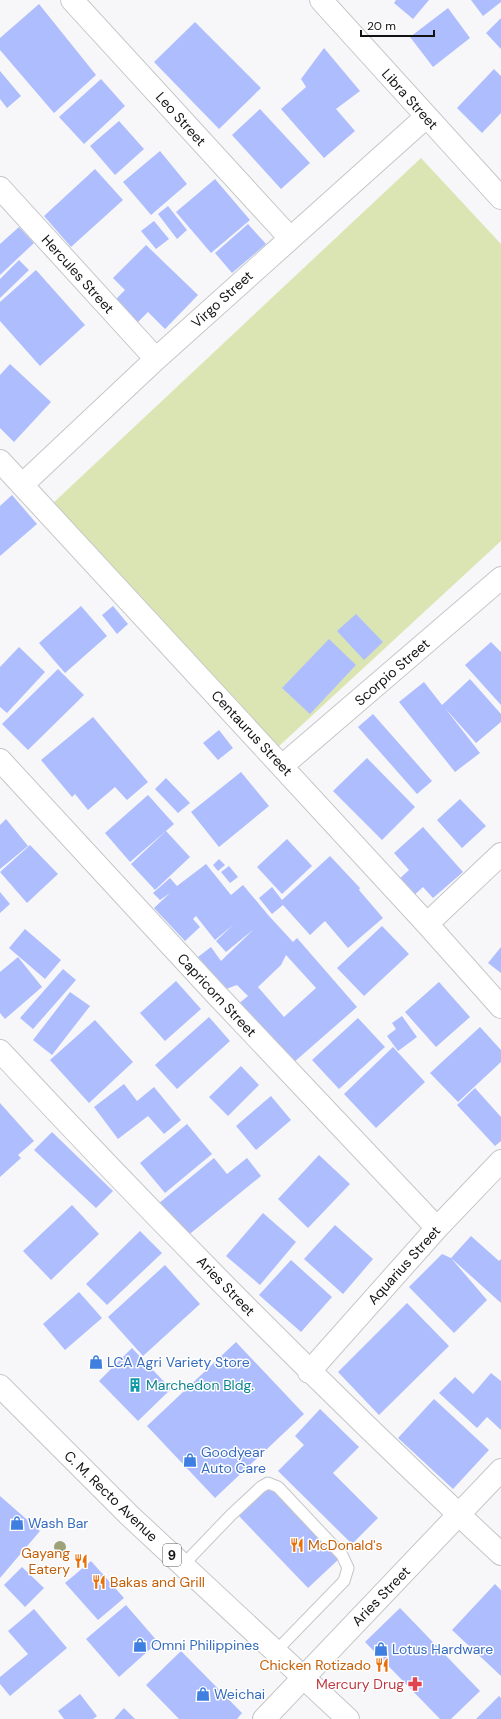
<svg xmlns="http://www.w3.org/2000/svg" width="501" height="1719" font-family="'DM Sans',sans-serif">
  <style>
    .green { fill: #dbe5b3 }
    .building { fill: #aebdfd; fill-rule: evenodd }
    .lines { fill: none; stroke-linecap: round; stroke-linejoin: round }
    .lane-casing { stroke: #c5c6c8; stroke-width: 13 }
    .street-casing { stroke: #c5c6c8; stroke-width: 24 }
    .highway-casing { stroke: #c5c6c8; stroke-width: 24 }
    .lane { stroke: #fff; stroke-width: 11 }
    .street { stroke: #fff; stroke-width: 22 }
    .highway { stroke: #fff; stroke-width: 22 }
    .tree { fill: #9da279 }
    .labels { text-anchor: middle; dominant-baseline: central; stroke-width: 3; stroke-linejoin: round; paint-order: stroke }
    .shield { fill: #fff; stroke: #59595a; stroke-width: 1 }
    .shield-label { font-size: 13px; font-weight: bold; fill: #121213 }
    .street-label { font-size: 14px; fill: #121213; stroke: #fff }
    .shop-label { font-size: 14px; fill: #366cbe; stroke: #fff; text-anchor: start }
    .culture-label { font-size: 14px; fill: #0d838f; stroke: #fff; text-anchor: start }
    .food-label { font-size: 14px; fill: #c56008; stroke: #fff; text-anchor: start }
    .health-label { font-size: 14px; fill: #be3a42; stroke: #fff; text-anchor: end }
  </style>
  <rect width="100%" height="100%" fill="#f7f7fa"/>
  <path class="green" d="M421 158 501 244V541L278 747 51 505Z"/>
  <path class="building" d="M396 0H429L413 19 394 3Z
    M471 0H501V2L483 16Z
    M39 4 96 75 54 113 0 50V38Z
    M448 8 470 38 433 67 410 37Z
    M501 18V49L486 33Z
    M195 22 261 88 219 129 154 62Z
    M324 48 360 91 336 109 355 131 324 158 281 109 306 87 301 79Z
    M494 69 501 76V113L482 133 457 108Z
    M0 71 21 96 7 108 0 99Z
    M101 79 125 106 84 144 59 117Z
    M260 109 310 163 281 189 232 135Z
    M119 121 144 149 115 175 90 146Z
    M160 151 187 184 151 215 123 182Z
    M95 169 123 200 71 247 44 216Z
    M215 179 250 220 211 253 176 212Z
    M168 206 187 230 177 239 158 214Z
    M154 221 169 239 156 249 141 231Z
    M248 224 266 244 232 273 215 253Z
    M19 227 34 243 0 275V244Z
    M146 245 198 295 165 329 148 312 136 324 114 301 125 290 113 278Z
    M19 260 29 270 0 298V279Z
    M36 270 85 325 40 366 0 321V302Z
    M10 364 51 402 14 442 0 428V375Z
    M12 495 37 524 0 556V506Z
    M81 606 107 636 65 673 39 643Z
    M113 606 128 624 117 634 102 615Z
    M356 614 383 642 364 660 337 631Z
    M329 639 356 665 310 714 282 688Z
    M491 642 501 652V705L465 665Z
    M19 647 45 672 7 713 0 707V667Z
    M58 669 84 695 28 750 2 724Z
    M470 679 501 714V722L476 743 445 708 480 753 455 772 399 702 424 682 442 705Z
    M373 714 432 781 417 794 358 727Z
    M93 717 148 782 127 800 115 787 88 810 75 794 72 797 41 760Z
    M219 730 233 748 218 760 203 743Z
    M367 758 415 807 382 840 333 791Z
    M241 772 269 806 219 847 191 812Z
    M166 778 190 803 178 813 155 789Z
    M148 795 174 824 130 862 105 833Z
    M460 799 486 826 462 848 437 820Z
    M6 819 28 846 0 869V825Z
    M423 827 463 872 433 898 423 887 412 897 398 880 409 870 394 853Z
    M166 831 190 857 155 890 131 864Z
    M287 839 312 866 282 894 257 867Z
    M30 845 58 874 27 903 0 872Z
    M330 856 360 888 359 890 383 918 348 948 325 921 310 935 283 905 272 914 259 898 272 887 282 900Z
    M219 859 225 865 218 871 213 865Z
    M206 864 231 895 243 885 269 916 293 942 297 938 357 1007 293 1063 237 1005 248 996 237 985 226 989 198 957 211 947 221 961 254 929 226 952 216 941 234 924 215 940 196 916 193 919 200 927 185 941 154 908 170 893 160 900 153 893 170 878 177 886ZM286 955 316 988 284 1017 258 987 281 965Z
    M229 866 238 877 230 883 221 872Z
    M0 892 10 904 0 913Z
    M382 926 409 954 364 996 337 968Z
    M25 929 61 960 45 979 9 948Z
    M501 947V973L488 963Z
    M18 957 42 987 5 1019 0 1013V972Z
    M63 969 76 980 33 1029 20 1018Z
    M176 981 201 1009 165 1041 140 1013Z
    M439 982 470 1017 436 1047 405 1012Z
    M70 992 90 1006 52 1055 33 1040Z
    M402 1016 417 1037 398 1051 387 1036 396 1029 392 1023Z
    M209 1017 230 1041 177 1089 155 1065Z
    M358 1018 385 1047 339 1089 312 1060Z
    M95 1020 133 1062 89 1103 50 1060Z
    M480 1027 501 1050V1062L458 1102 430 1073Z
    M393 1047 425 1082 376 1128 344 1094Z
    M241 1066 259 1085 228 1116 209 1097Z
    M124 1084 137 1101 154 1087 181 1120 164 1134 148 1116 118 1139 94 1107Z
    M475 1088 501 1117V1141L495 1146 457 1105Z
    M271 1096 291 1120 256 1150 236 1126Z
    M0 1103 34 1141 18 1155 21 1158 0 1177Z
    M187 1124 212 1154 165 1193 140 1163Z
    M52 1132 113 1191 96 1208 34 1150Z
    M319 1155 350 1184 308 1228 278 1199Z
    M214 1158 227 1174 247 1158 261 1176 186 1237 158 1204Z
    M72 1205 99 1234 51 1280 23 1251Z
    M263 1213 296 1242 260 1285 226 1256Z
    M335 1225 373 1259 343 1294 304 1259Z
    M140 1231 162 1253 107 1305 86 1284Z
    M471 1236 499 1261 501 1259V1303L451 1258Z
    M442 1254 451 1258 487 1300 454 1333 409 1287Z
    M291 1260 332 1297 301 1332 259 1295Z
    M165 1265 200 1304 143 1356 108 1317Z
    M79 1292 102 1318 65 1350 43 1324Z
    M407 1303 449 1346 379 1415 338 1372Z
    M236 1342 304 1414 215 1498 147 1426Z
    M132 1348 171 1389 138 1421 99 1381Z
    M491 1373 501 1381V1430L487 1417 477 1428 439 1393 455 1377 473 1394Z
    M434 1399 489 1450 453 1489 398 1438Z
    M320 1409 359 1447 333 1473 378 1518 352 1544 278 1471 304 1445 295 1436Z
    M271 1485 340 1558 308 1588 239 1516Z
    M0 1496 40 1531 0 1578Z
    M91 1561 124 1598 98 1620 65 1583Z
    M22 1567 44 1588 25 1607 4 1585Z
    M495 1584 501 1590V1676L452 1630Z
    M126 1605 158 1642 119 1677 86 1639Z
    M400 1608 480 1691 451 1719H440L365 1642Z
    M34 1609 67 1648 10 1696 0 1684V1677L28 1654 8 1631Z
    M181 1651 242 1713 237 1719H179L146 1685Z
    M80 1694 97 1716 93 1719H64L58 1711Z
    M499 1696 501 1698V1719H476Z
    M124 1708 135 1719H114Z"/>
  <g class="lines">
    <defs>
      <path id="lane" d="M183 1565 231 1515 261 1487 268 1483 278 1487 342 1555 348 1568 344 1581 276 1651"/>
      <path id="street" d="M72 0 290 238
        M321 0 501 198
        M0 188 156 359
        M0 461 427 924 501 1007
        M22 485 156 359 426 117
        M0 760 215 993 437 1228
        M282 766 501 578
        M427 924 501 854
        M0 1051C161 1224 328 1393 501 1554
        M309 1372 437 1228 501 1161
        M264 1719 501 1470"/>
      <path id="highway" d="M0 1386 129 1515 348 1719"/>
    </defs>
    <use href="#lane" class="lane-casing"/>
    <use href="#street" class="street-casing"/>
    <use href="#highway" class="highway-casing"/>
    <use href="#lane" class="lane"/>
    <use href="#street" class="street"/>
    <use href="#highway" class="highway"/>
  </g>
  <circle class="tree" cx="60" cy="1547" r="6"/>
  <defs>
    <symbol id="shop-bare" viewBox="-9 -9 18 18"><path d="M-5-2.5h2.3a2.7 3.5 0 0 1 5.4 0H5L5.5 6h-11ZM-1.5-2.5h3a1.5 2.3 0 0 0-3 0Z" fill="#3f7fe0" stroke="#fff" stroke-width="2.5" paint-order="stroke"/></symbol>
    <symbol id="building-bare" viewBox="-9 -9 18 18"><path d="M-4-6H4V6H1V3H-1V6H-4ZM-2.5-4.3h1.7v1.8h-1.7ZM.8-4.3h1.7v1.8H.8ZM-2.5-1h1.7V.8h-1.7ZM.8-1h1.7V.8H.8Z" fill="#0f9aa8" stroke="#fff" stroke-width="2.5" paint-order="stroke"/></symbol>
    <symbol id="restaurant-bare" viewBox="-9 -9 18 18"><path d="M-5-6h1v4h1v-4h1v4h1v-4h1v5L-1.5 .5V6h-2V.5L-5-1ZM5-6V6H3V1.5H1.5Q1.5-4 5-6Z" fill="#e8710a" stroke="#fff" stroke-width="2.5" paint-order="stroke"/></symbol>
    <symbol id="pharmacy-bare" viewBox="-9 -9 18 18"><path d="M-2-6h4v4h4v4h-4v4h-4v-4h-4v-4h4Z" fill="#e0444e" stroke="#fff" stroke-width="2.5" paint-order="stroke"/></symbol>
  </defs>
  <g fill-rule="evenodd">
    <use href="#shop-bare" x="86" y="1352" width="20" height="20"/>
    <use href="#building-bare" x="125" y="1375" width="20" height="20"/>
    <use href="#shop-bare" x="180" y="1450" width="20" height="20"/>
    <use href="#shop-bare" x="7" y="1513" width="20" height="20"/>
    <use href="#restaurant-bare" x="287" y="1535" width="20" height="20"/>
    <use href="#restaurant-bare" x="71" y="1551" width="20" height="20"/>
    <use href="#restaurant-bare" x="89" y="1572" width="20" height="20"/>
    <use href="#shop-bare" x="130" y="1635" width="20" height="20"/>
    <use href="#shop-bare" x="371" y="1639" width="20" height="20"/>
    <use href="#restaurant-bare" x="372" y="1655" width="20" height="20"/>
    <use href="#pharmacy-bare" x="405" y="1674" width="20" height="20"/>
    <use href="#shop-bare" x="193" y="1684" width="20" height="20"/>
  </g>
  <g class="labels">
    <rect class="shield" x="163" y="1544" width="18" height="22" rx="3"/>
    <g class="shield-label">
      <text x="172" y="1555">9</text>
    </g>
    <g class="street-label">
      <text transform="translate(410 99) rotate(48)">Libra Street</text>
      <text transform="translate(181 119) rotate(48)">Leo Street</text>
      <text transform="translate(78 274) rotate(48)">Hercules Street</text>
      <text transform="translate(222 299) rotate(-42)">Virgo Street</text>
      <text transform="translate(392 672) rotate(-41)">Scorpio Street</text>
      <text transform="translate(252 733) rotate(47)">Centaurus Street</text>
      <text transform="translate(217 995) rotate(47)">Capricorn Street</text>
      <text transform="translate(404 1265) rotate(-48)">Aquarius Street</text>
      <text transform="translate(226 1286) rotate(46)">Aries Street</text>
      <text transform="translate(111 1496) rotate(44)">C. M. Recto Avenue</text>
      <text transform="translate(381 1596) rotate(-46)">Aries Street</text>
    </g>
    <g class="shop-label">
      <text x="107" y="1362">LCA Agri Variety Store</text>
      <text x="201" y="1452">Goodyear<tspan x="201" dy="16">Auto Care</tspan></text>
      <text x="28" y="1523">Wash Bar</text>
      <text x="151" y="1645">Omni Philippines</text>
      <text x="392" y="1649">Lotus Hardware</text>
      <text x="214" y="1694">Weichai</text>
    </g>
    <g class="culture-label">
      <text x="146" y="1385">Marchedon Bldg.</text>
    </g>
    <g class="food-label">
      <text x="308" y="1545">McDonald's</text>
      <text x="70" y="1553" text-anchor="end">Gayang<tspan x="70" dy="16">Eatery</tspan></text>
      <text x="110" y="1582">Bakas and Grill</text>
      <text x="371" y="1665" text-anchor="end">Chicken Rotizado</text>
    </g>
    <g class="health-label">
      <text x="404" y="1684">Mercury Drug</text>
    </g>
  </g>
  <path d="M361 30v6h73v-6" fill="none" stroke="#121213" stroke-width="2"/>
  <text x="367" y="30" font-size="12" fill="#121213" stroke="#ffffff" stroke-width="3" paint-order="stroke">20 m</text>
</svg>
